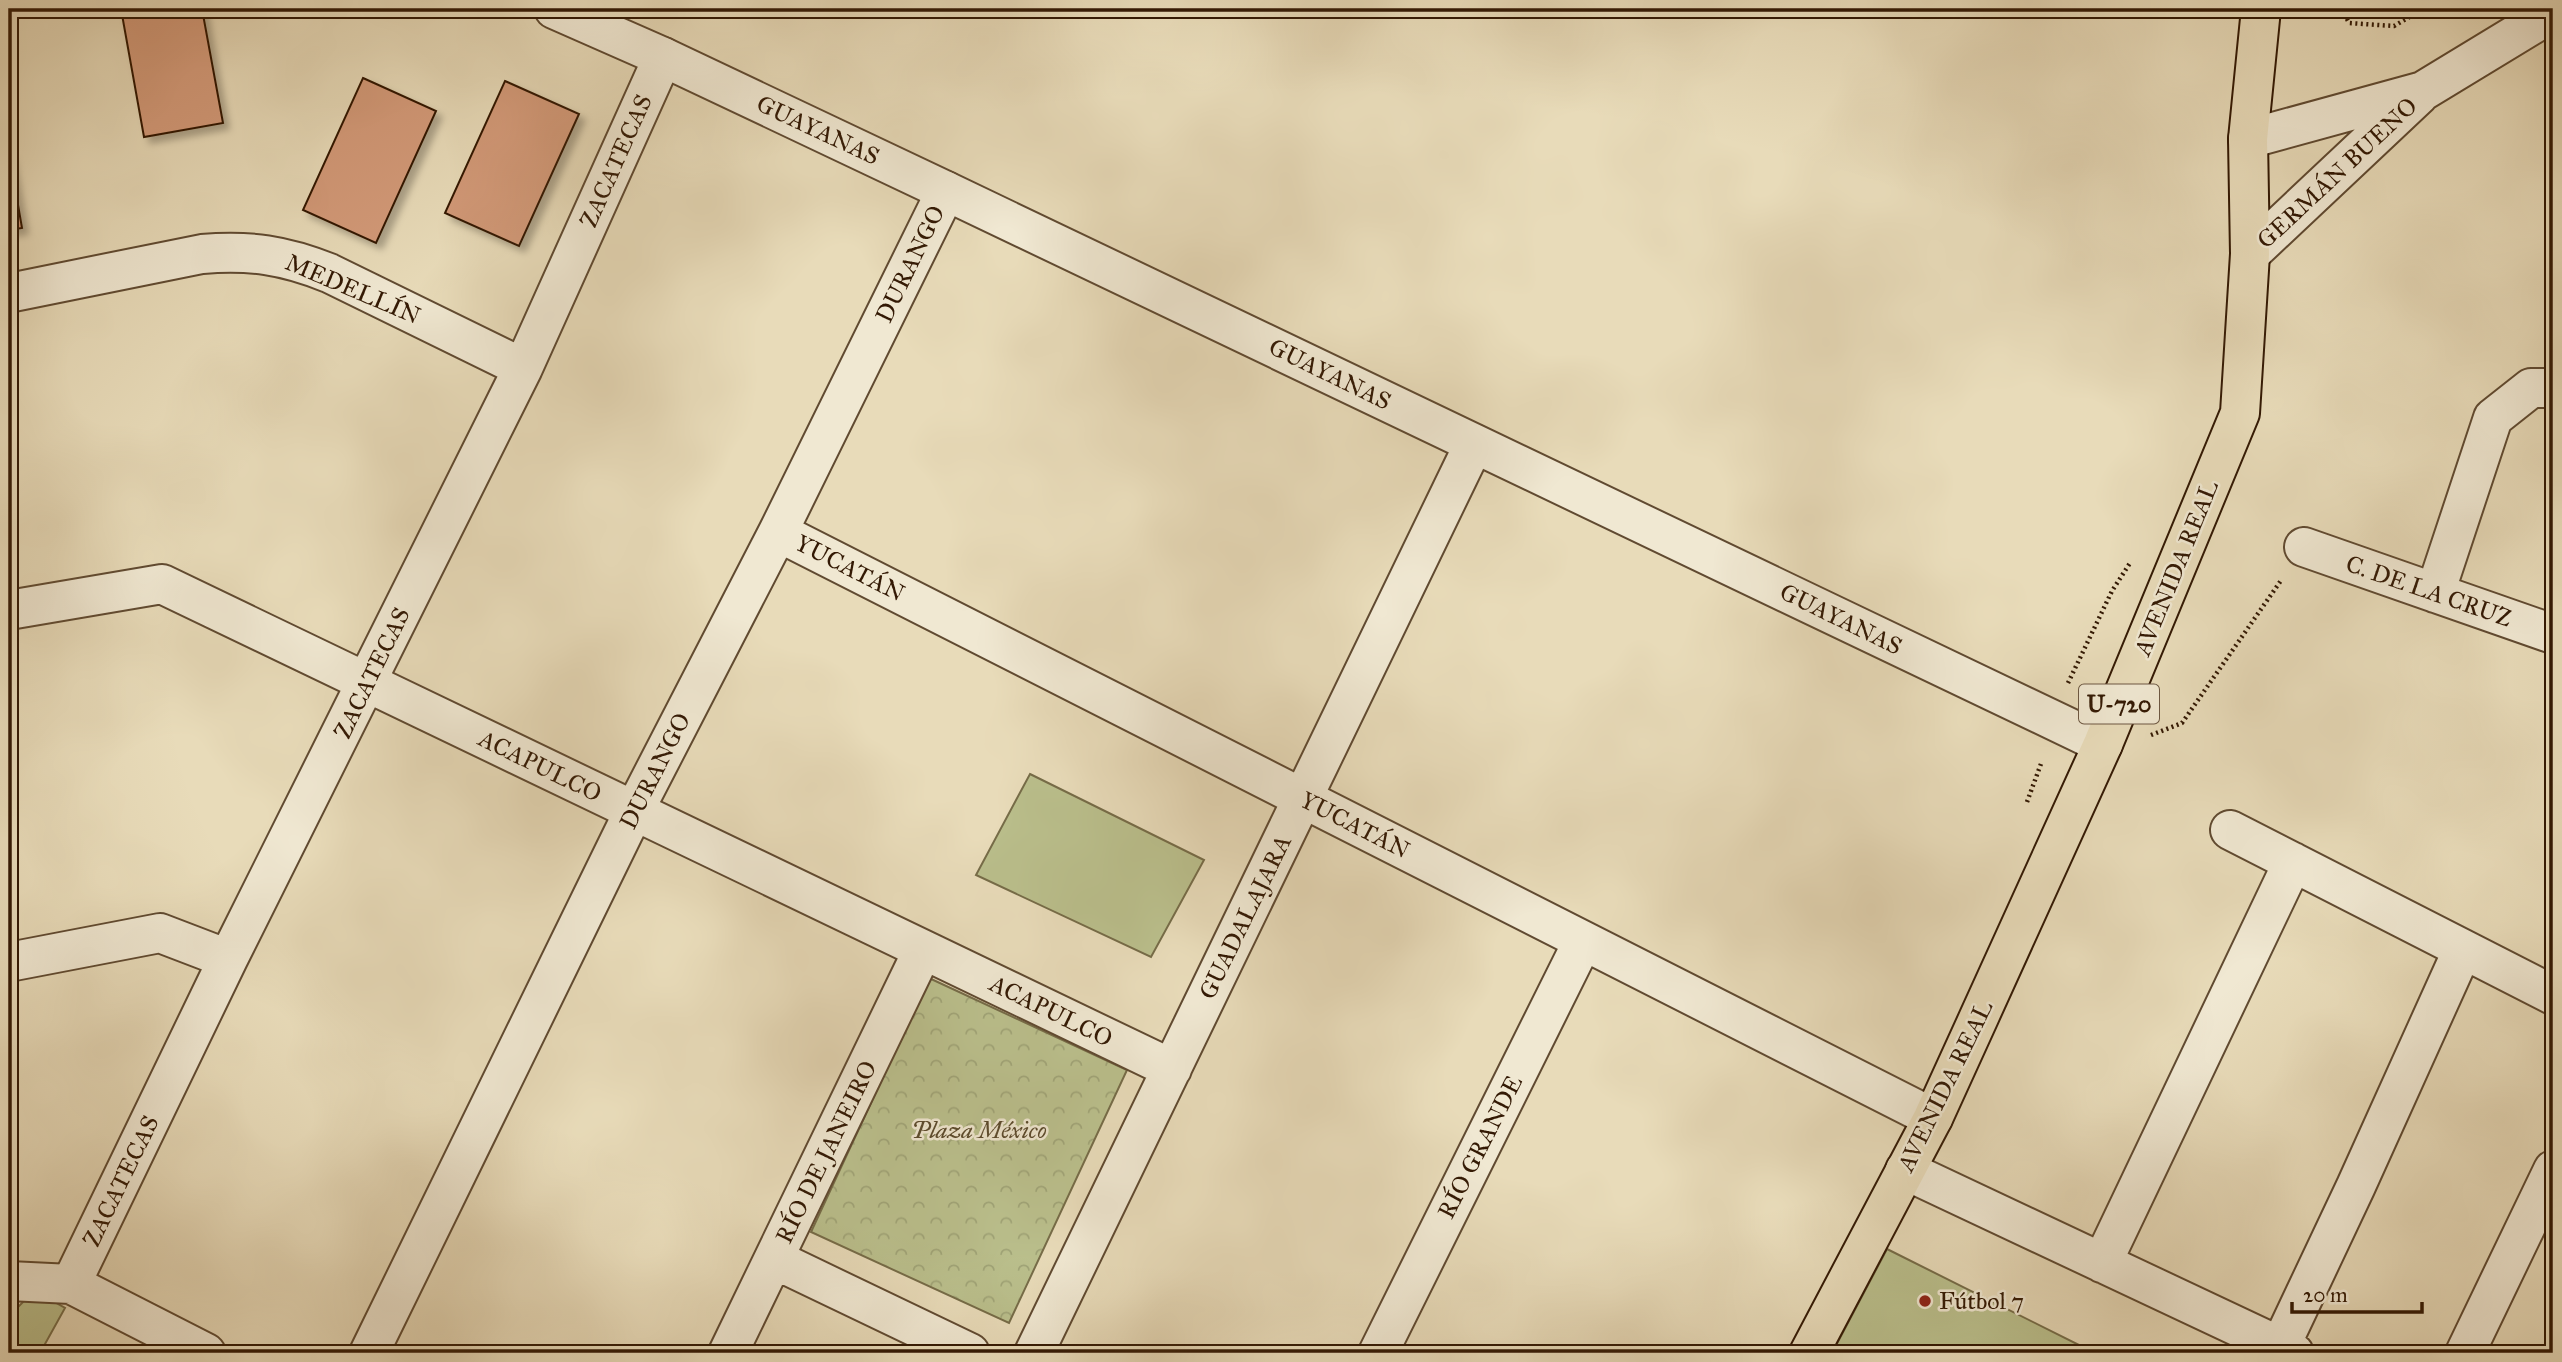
<svg xmlns="http://www.w3.org/2000/svg" width="2562" height="1362" font-family="'IM FELL Great Primer',serif">
  <style>
    .green { fill: #babf8c; stroke: #766c48; stroke-width: 2 }
    .forest { fill: url(#forest-crowns); stroke: #766c48; stroke-width: 2 }
    .building { fill: #d39a79; stroke: #331904; stroke-width: 2; filter: url(#shadow) }
    .lines { fill: none; stroke-linecap: round; stroke-linejoin: round }
    .minor-casing { stroke: #604a31; stroke-width: 42 }
    .tertiary-casing { stroke: #604a31; stroke-width: 42 }
    .primary-casing { stroke: #331904; stroke-width: 42 }
    .path { stroke: #331904; stroke-width: 4.5; stroke-dasharray: 2 3.5; stroke-linecap: butt }
    .minor { stroke: #f0e8d2; stroke-width: 38 }
    .tertiary { stroke: #f0e8d2; stroke-width: 38 }
    .primary { stroke: #e8dbb9; stroke-width: 38 }
    .poi-dot { fill: #8f2418; stroke: #f0e8d2; stroke-width: 2.5 }
    .labels { text-anchor: middle; dominant-baseline: central; stroke-width: 5; stroke-linejoin: round; paint-order: stroke }
    .shield { fill: #f0e8d2; stroke: #6c5742; stroke-width: 2 }
    .shield-label { font-size: 23px; font-weight: bold; fill: #331904 }
    .street-label { font-size: 24px; fill: #331904; stroke: #f0e8d2 }
    .park-label { font-size: 24px; font-style: italic; fill: #5c4b2d; stroke: #f0e8d2 }
    .poi-label { font-size: 24px; fill: #331904; stroke: #f0e8d2; text-anchor: start }
  </style>
  <defs>
    <pattern id="forest-crowns" width="20" height="18" patternUnits="userSpaceOnUse" patternTransform="scale(1.75)"><rect width="20" height="18" fill="#babf8c"/><path d="M2 6a3 3 0 1 1 6 0M12 15a3 3 0 1 1 6 0" fill="none" stroke="#a0a477"/></pattern>
    <filter id="shadow"><feDropShadow dx="6" dy="6" stdDeviation="3.5" flood-color="#0004"/></filter>
  </defs>
  <rect width="100%" height="100%" fill="#e8dbb9"/>
  <filter id="stains"><feTurbulence type="fractalNoise" baseFrequency=".00286" numOctaves="4"/><feColorMatrix values="0 0 0 0 .2 0 0 0 0 .09 0 0 0 0 .02 0 0 0 .5 -.17"/></filter>
  <radialGradient id="worn" r=".72"><stop offset=".6" stop-color="#630" stop-opacity="0"/><stop offset="1" stop-color="#630" stop-opacity=".3"/></radialGradient>
  <path class="green" d="M1030 774 1204 860 1151 957 976 875Z
    M1887 1249 2095 1353H1832Z
    M26 1299 51 1300 65 1308 40 1353H9V1316Z"/>
  <path class="forest" d="M929 978 1127 1070 1009 1323 811 1232Z"/>
  <path class="building" d="M121 9H202L223 123 144 137Z
    M363 78 436 111 376 243 303 210Z
    M505 81 579 114 519 246 445 213Z
    M9 153 22 228 9 230Z"/>
  <g class="lines">
    <defs>
      <path id="minor" d="M2248 139 2423 91 2553 12
        M2250 254 2419 95
        M9 293 202 254C250 250 284 255 329 273L523 368
        M778 532 1933 1118
        M2304 547 2553 634
        M2435 593 2493 418 2531 388H2553
        M9 610 162 584 1172 1069
        M2230 830 2553 995
        M9 962 160 933 228 959
        M1905 1170 2294 1353
        M774 1259 970 1353
        M2102 1263 2293 862
        M9 1281 71 1284 206 1353
        M71 1284 228 959 523 368 663 57
        M2280 1347 2356 1186 2463 949
        M369 1353 634 811 778 532 946 191
        M728 1353 923 950
        M1034 1353 1474 444
        M1378 1353 1583 941
        M2465 1353 2553 1170"/>
      <path id="tertiary" d="M554 9 663 57 946 191 2103 744"/>
      <path id="primary" d="M1809 1353 1933 1118 1979 1017 2103 744 2240 413 2250 254 2248 139 2261 9"/>
    </defs>
    <use href="#minor" class="minor-casing"/>
    <use href="#tertiary" class="tertiary-casing"/>
    <use href="#primary" class="primary-casing"/>
    <path class="path" d="M2342 9 2349 23 2394 26 2423 9
      M2068 683 2112 591 2130 563
      M2151 735 2182 723 2282 579
      M2027 802 2042 761"/>
    <use href="#minor" class="minor"/>
    <use href="#tertiary" class="tertiary"/>
    <use href="#primary" class="primary"/>
  </g>
  <circle class="poi-dot" cx="1925" cy="1301" r="7"/>
  <g class="labels">
    <rect class="shield" x="2079" y="684.5" width="80" height="39" rx="5"/>
    <g class="shield-label">
      <text x="2119" y="704">U-720</text>
    </g>
    <g class="street-label">
      <text transform="translate(818 130) rotate(25)">GUAYANAS</text>
      <text transform="translate(616 161) rotate(-66)">ZACATECAS</text>
      <text transform="translate(2337 173) rotate(-43)">GERMÁN BUENO</text>
      <text transform="translate(910 264) rotate(-64)">DURANGO</text>
      <text transform="translate(353 289) rotate(23)">MEDELLÍN</text>
      <text transform="translate(1330 374) rotate(26)">GUAYANAS</text>
      <text transform="translate(850 568) rotate(27)">YUCATÁN</text>
      <text transform="translate(2176 568) rotate(-68)">AVENIDA REAL</text>
      <text transform="translate(2429 591) rotate(19)">C. DE LA CRUZ</text>
      <text transform="translate(1841 619) rotate(26)">GUAYANAS</text>
      <text transform="translate(372 673) rotate(-64)">ZACATECAS</text>
      <text transform="translate(540 766) rotate(26)">ACAPULCO</text>
      <text transform="translate(655 771) rotate(-63)">DURANGO</text>
      <text transform="translate(1355 825) rotate(27)">YUCATÁN</text>
      <text transform="translate(1245 917) rotate(-64)">GUADALAJARA</text>
      <text transform="translate(1051 1011) rotate(26)">ACAPULCO</text>
      <text transform="translate(1945 1086) rotate(-64)">AVENIDA REAL</text>
      <text transform="translate(1480 1147) rotate(-63)">RÍO GRANDE</text>
      <text transform="translate(826 1152) rotate(-64)">RÍO DE JANEIRO</text>
      <text transform="translate(121 1181) rotate(-64)">ZACATECAS</text>
    </g>
    <g class="park-label">
      <text x="979" y="1130">Plaza México</text>
    </g>
    <g class="poi-label">
      <text x="1939" y="1301">Fútbol 7</text>
    </g>
  </g>
  <rect width="2562" height="1362" fill="none" stroke="#e8dbb9" stroke-width="35"/>
  <rect x="10" y="10" width="2541" height="1341" fill="none" stroke="#331904" stroke-width="3.5"/>
  <rect x="18" y="18" width="2527" height="1327" fill="none" stroke="#331904" stroke-width="2"/>
  <path d="M2292 1302v10h130v-10" fill="none" stroke="#331904" stroke-width="3.5"/>
  <text x="2303" y="1302" font-size="21" fill="#331904" stroke="#f0e8d2" stroke-width="5" paint-order="stroke">20 m</text>
  <rect width="100%" height="100%" filter="url(#stains)"/>
  <rect width="100%" height="100%" fill="url(#worn)"/>
</svg>
